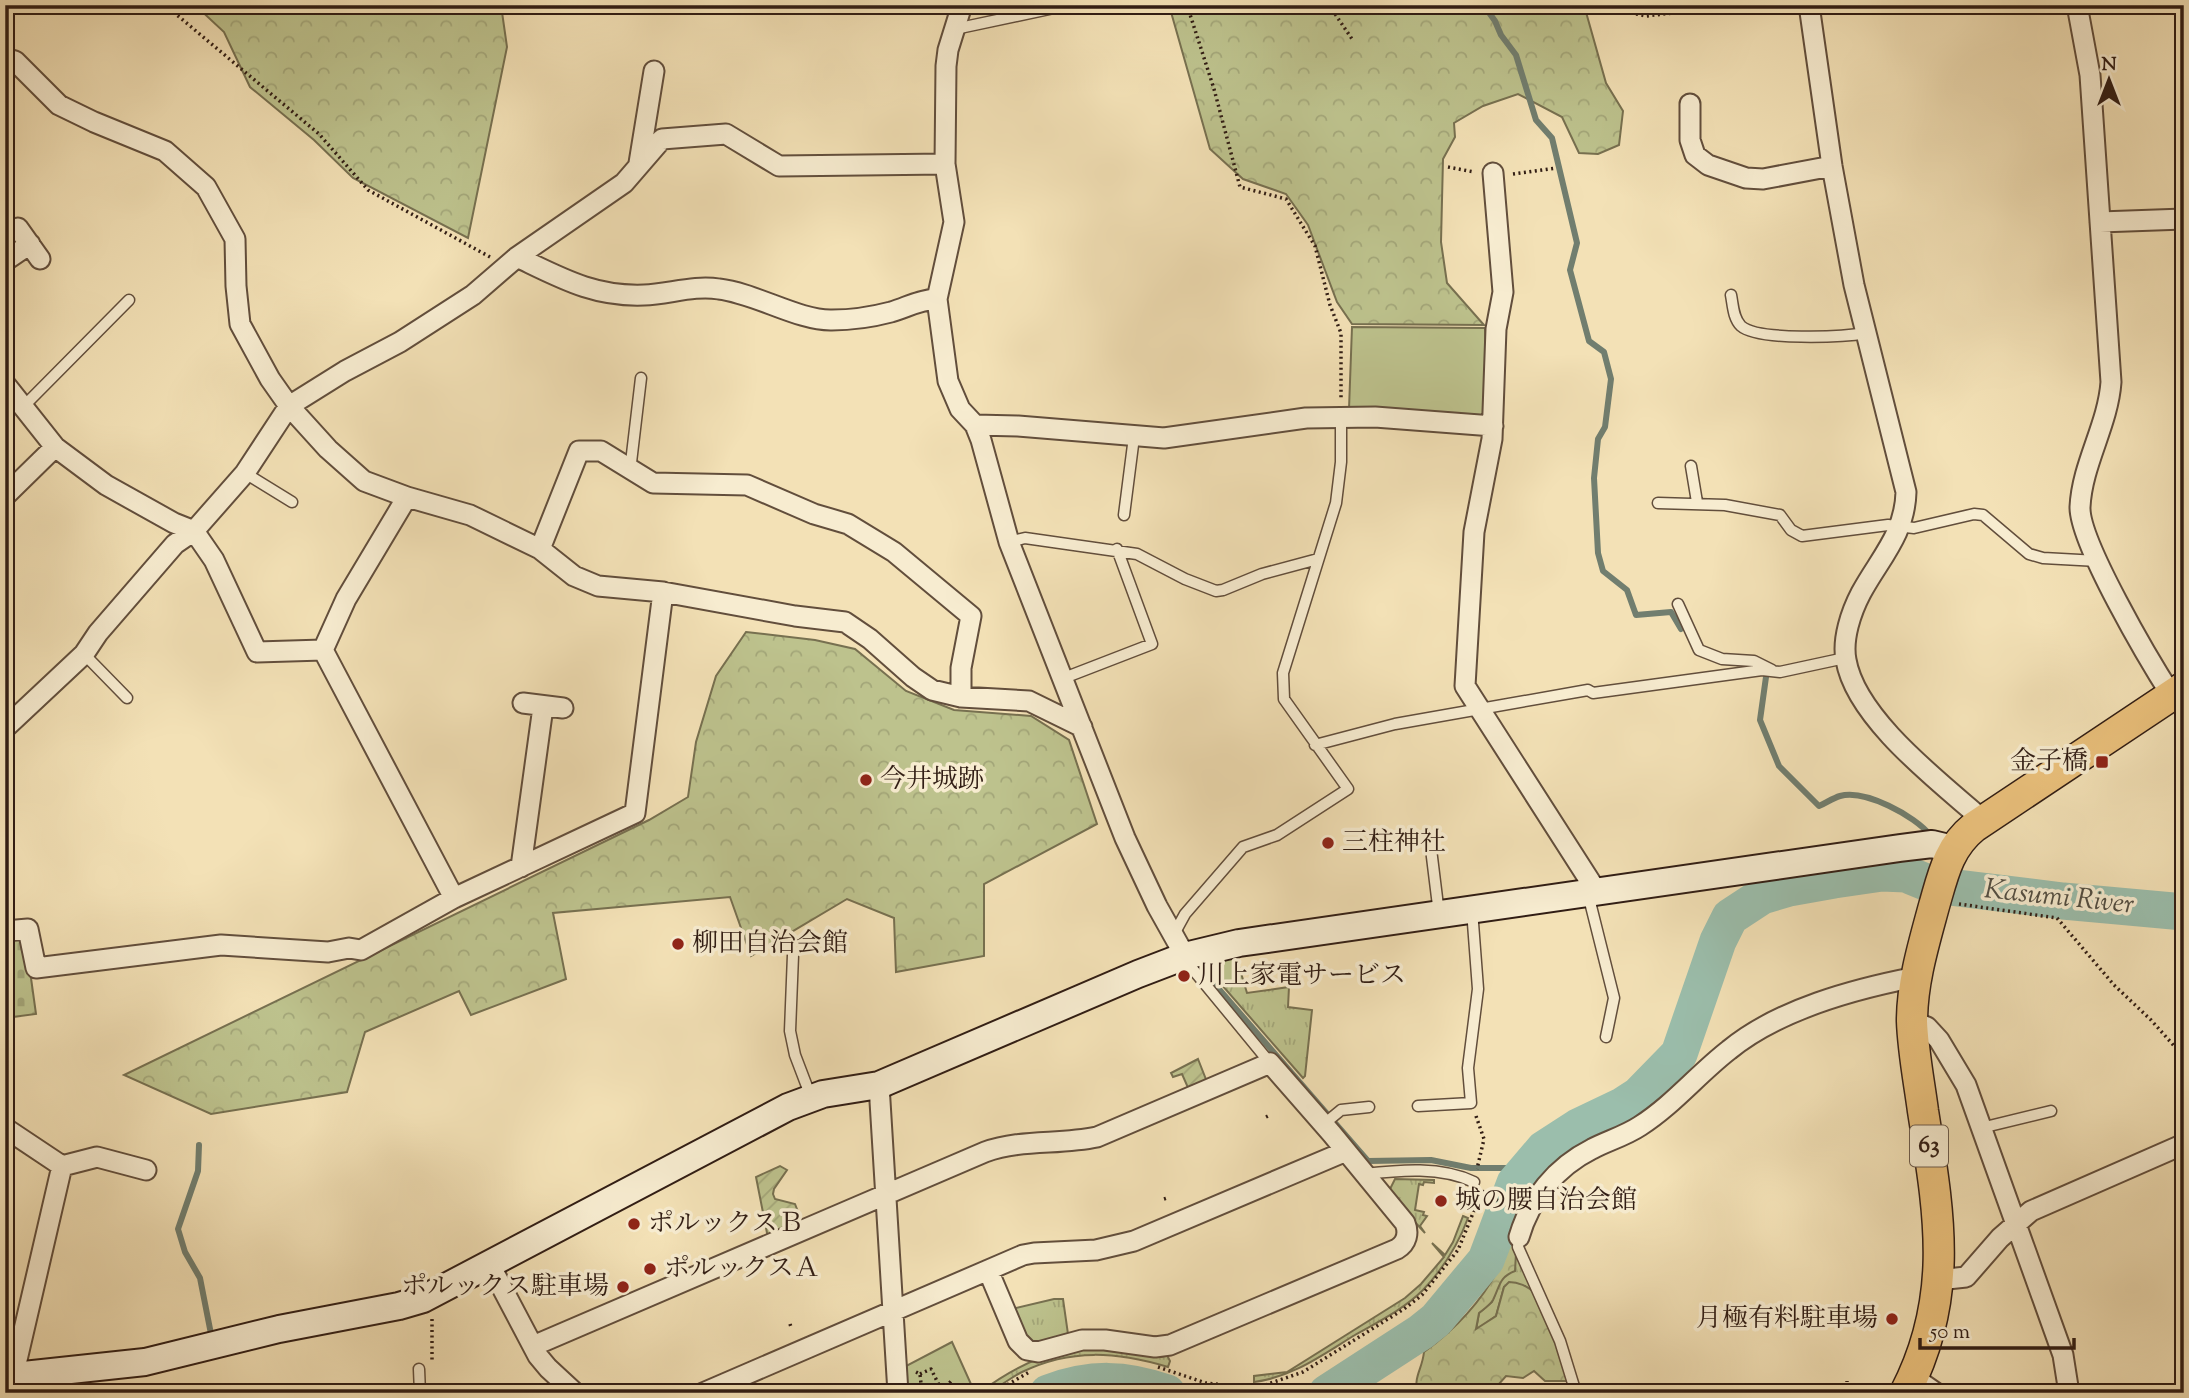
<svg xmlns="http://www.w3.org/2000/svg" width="2189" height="1398" font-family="'Sorts Mill Goudy','Noto Serif JP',serif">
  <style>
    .grass { fill: url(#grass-tufts); stroke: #777050; stroke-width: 2 }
    .forest { fill: url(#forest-crowns); stroke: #777050; stroke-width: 2 }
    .cemetery { fill: url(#cemetery-stones); stroke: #777050; stroke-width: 2 }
    .park { fill: #bdc28d; stroke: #777050; stroke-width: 2 }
    .garden { fill: url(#garden-furrows); stroke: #777050; stroke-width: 2 }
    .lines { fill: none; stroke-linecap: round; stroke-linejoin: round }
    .stream { stroke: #717e6f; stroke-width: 6 }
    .river { stroke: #9bbeac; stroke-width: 37 }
    .lane-casing { stroke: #624e3c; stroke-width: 13 }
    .street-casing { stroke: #624e3c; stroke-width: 23 }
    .secondary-casing { stroke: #311d14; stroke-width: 30 }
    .primary-casing { stroke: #311d14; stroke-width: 33 }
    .path { stroke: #311d14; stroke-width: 3.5; stroke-dasharray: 2 3.5; stroke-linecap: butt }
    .lane { stroke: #f7ecd0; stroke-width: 10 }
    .street { stroke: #f7ecd0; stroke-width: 19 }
    .secondary { stroke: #f7ecd0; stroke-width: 26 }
    .primary { stroke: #eac07b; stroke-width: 30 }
    .poi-dot { fill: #8f2418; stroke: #f7ecd0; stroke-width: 2.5 }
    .labels { text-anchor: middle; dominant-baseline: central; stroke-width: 7; stroke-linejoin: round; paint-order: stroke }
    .shield { fill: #f7ecd0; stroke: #6c5b4c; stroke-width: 2 }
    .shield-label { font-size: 24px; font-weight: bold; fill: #311d14 }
    .poi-label { font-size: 26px; fill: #311d14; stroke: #f7ecd0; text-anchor: start }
    .water-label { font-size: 28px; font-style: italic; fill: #514d42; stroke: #f7ecd0 }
  </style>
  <defs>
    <pattern id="grass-tufts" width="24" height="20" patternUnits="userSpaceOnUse" patternTransform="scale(1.75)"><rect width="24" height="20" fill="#bdc28d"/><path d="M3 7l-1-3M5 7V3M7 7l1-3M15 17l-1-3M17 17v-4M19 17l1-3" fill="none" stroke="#a3a679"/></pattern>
    <pattern id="forest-crowns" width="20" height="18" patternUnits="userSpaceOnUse" patternTransform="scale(1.75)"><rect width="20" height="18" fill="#bdc28d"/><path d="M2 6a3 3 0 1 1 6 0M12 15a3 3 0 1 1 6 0" fill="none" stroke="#a3a679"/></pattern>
    <pattern id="cemetery-stones" width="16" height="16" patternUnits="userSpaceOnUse" patternTransform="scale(1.75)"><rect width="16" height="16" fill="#bdc28d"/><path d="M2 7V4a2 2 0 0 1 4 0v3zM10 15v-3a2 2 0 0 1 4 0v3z" fill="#a3a679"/></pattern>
    <pattern id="garden-furrows" width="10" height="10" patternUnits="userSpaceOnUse" patternTransform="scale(1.75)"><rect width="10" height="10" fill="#bdc28d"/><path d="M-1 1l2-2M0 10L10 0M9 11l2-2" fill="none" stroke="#a3a679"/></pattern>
  </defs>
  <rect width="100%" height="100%" fill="#f3e1b6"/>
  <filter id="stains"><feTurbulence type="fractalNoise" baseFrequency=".00286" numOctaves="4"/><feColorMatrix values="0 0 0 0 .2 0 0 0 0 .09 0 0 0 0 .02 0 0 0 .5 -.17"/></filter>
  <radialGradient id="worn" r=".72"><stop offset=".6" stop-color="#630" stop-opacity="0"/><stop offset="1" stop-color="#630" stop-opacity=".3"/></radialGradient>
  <path class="grass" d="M1235 953 1247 993 1289 987 1288 1007 1312 1010 1305 1076 1303 1078 1201 961Z
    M1395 1179 1434 1180V1183L1424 1182 1423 1185 1419 1184 1415 1210 1424 1212 1423 1215 1427 1216 1420 1226 1425 1233 1388 1193Z
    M1463 1216 1468 1218C1458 1245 1443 1269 1423 1290 1404 1309 1378 1322 1355 1335 1322 1355 1293 1377 1254 1382V1376L1287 1372 1405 1298 1421 1284 1444 1257 1432 1243 1445 1255 1453 1242Z
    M1516 1253 1533 1291 1525 1286 1504 1287 1496 1316 1476 1330 1479 1313 1492 1302 1500 1281 1506 1275Z
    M1054 1299H1063L1068 1334 1039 1344 1025 1339 1012 1309Z
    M1110 1348 1161 1357 1167 1355 1170 1361 1168 1367C1117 1352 1071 1348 1022 1372 1009 1378 994 1393 979 1393 1004 1374 1035 1357 1065 1351 1080 1348 1096 1349 1110 1348Z"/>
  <path class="forest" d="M195 5H501L507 47 468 238 353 178 314 140 250 87 224 32Z
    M1169 5H1584L1606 83 1623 111 1619 145 1598 154 1579 153 1562 117 1518 94 1483 106 1454 123 1455 137 1443 159 1441 242 1447 283 1484 325 1352 324 1337 302 1308 225 1286 194 1243 179 1210 149Z
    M746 632 815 640 855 649 906 691 954 710 1031 716 1069 740 1097 824 984 884V956L896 972 894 918 847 899 751 956 730 897 553 913 566 979 471 1015 459 991 365 1032 347 1092 211 1114 124 1075 649 820 688 797 696 742 716 676Z
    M1511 1241 1516 1253 1515 1271C1499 1277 1500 1286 1493 1300 1490 1305 1484 1309 1479 1313L1476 1329 1496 1316 1504 1287 1509 1282C1518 1282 1528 1286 1534 1293 1548 1311 1561 1358 1568 1381H1545L1534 1371 1523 1378 1506 1376 1491 1393H1417C1414 1375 1422 1370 1424 1352 1464 1323 1494 1288 1511 1241Z"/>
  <path class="cemetery" d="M25 935 36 1014 5 1018V938Z"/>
  <path class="park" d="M1352 327 1485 328 1487 412 1479 417 1349 409Z
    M952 1342 975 1393H907L906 1366Z"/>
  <path class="garden" d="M1198 1059 1207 1082 1189 1090 1182 1074 1173 1077 1171 1073Z
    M780 1166 787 1170 774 1189 773 1194 775 1199 795 1204 800 1217 798 1224 768 1238 756 1177Z"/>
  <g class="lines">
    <path class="stream" d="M1480 5 1485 7 1495 21 1501 35 1516 55 1536 120 1552 138 1577 243 1570 270 1589 341 1604 352 1611 379 1605 427 1598 439 1594 478 1598 553 1603 571 1627 590 1636 615 1671 612 1681 629
      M1766 677 1760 720 1779 766 1819 806C1826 803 1833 798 1840 796 1865 789 1915 816 1930 835
      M1198 965 1368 1161 1431 1160 1471 1168H1510L1525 1172
      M199 1145 198 1171 178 1229 185 1252 200 1278 211 1334"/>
    <path class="river" d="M1048 1393C1091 1377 1125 1378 1167 1393
      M1327 1393 1421 1332 1436 1320 1486 1260 1515 1183 1544 1149 1578 1127 1622 1106 1639 1095 1679 1054 1718 941 1730 917 1762 896 1789 888 1834 880 1882 873 1906 874 1933 885 2063 901 2184 912"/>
    <defs>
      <path id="lane" d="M859 7H961
        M955 29 1068 5
        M1731 295C1733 305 1733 318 1741 326 1758 341 1843 337 1866 333
        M24 406 129 300
        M1691 466 1697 502
        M630 471 641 378
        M245 473 292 502
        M1658 503 1725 505 1780 515 1791 530 1802 536 1888 525 1914 528 1974 514 1983 515 2029 554 2043 558 2098 561
        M1124 515 1134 437
        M1009 542 1025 538 1137 554 1185 579 1216 591 1223 590 1262 574 1318 559
        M1678 604 1699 650 1722 659 1754 661 1772 670
        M84 654 127 698
        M1064 678 1152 644 1117 549
        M1315 745 1395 724 1588 690 1593 693 1762 670 1780 672 1845 658
        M1431 849 1439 914
        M1588 894 1614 998 1606 1037
        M1174 934 1185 914 1243 847 1277 835 1348 789 1284 699 1283 673 1336 503 1341 462V417
        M793 955 790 1031 795 1055 811 1097
        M1186 956 1191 967 1270 1063
        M1418 1106 1471 1103 1468 1068 1478 989 1472 910
        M1324 1124 1341 1110 1369 1107
        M1981 1128 2051 1111
        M1364 1174C1400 1170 1441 1166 1474 1182
        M1519 1237 1518 1247 1560 1341 1576 1393
        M419 1369 420 1393"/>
      <path id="street" d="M962 5 948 50 946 66 945 164 954 222 937 299 948 381 960 409 975 425 981 440 1009 542 1125 838 1157 906 1185 956
        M1809 5 1832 166 1854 285 1906 492C1905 534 1880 558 1861 593 1851 612 1842 639 1846 660 1856 719 1940 782 1983 820
        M2077 5 2090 75 2111 382C2108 425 2082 464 2080 507 2079 542 2150 662 2172 696
        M5 58 15 61 59 105 94 122 165 151 206 187 235 239 236 286 240 324 270 379 289 406 328 449 364 481 407 497 470 515 540 549 574 576 598 586 663 592 795 616 845 622 870 639 913 677 932 690 961 697 1029 701 1082 727
        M1690 104V140L1695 155 1708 165 1746 178 1763 179 1832 166
        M639 163 654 71
        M1493 173 1503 292 1496 329 1492 439 1474 532 1465 686 1597 892
        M2100 222 2184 219
        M18 228 40 259
        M517 257C561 278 594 297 644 295 669 294 694 285 719 289 755 293 799 321 832 320 852 320 872 317 891 312 908 307 918 300 937 299
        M5 261 30 244
        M5 384 55 447 106 485 174 523 194 531 214 560 257 652 323 650
        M975 425 1018 426 1164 438 1306 418 1375 417 1493 426
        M5 496 55 447
        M407 497 346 599 323 650 454 898
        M540 549 579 451H601L653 483 747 485 814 514 848 524 894 552 971 616 961 668V697
        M523 703 563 708
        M5 728 84 654 98 633 175 544 194 531 245 473 289 406 345 371 400 342 473 295 517 257 624 183 662 139 726 134 779 166 945 164
        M521 867 543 707
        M5 931 28 929 36 968 221 945 328 952 349 948 361 950 454 898 635 813 663 592
        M1912 1021 1927 1027 1939 1040 1966 1085 2063 1355 2069 1393
        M879 1085 898 1393
        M5 1128 62 1166 97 1157 146 1170
        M1519 1237C1530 1199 1556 1167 1592 1149 1607 1141 1625 1136 1640 1126 1673 1105 1698 1074 1729 1050 1779 1009 1854 989 1916 977
        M490 1265 538 1356 548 1368 575 1393
        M1938 1280 1966 1277 2000 1238 2031 1211 2184 1144
        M533 1346 985 1152C1021 1139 1059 1145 1097 1137L1270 1063 1332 1134 1405 1223C1409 1233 1407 1243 1397 1249L1170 1345 1155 1347 1105 1340H1082L1038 1352 1027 1350 1018 1341 988 1270
        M13 1377 62 1166
        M1913 1377 1936 1393
        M703 1393 1023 1255 1034 1253 1096 1250 1134 1241 1344 1152"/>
      <path id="secondary" d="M5 1377 145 1362 279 1329 399 1306 423 1299 788 1107 823 1094 879 1085 1138 974 1185 956 1239 943 1900 848 1932 844 1953 849"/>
      <path id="primary" d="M1905 1393C1955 1297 1939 1213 1923 1111 1919 1081 1913 1051 1912 1021 1912 982 1924 943 1934 906 1943 875 1948 848 1974 827L2184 687"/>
    </defs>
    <use href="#lane" class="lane-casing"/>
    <use href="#street" class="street-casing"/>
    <use href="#secondary" class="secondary-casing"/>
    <use href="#primary" class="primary-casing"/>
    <path class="path" d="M165 5 319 134 368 190 490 257
      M1187 5 1214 89 1240 187 1286 199 1315 246 1330 305 1341 333V398
      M1329 5 1352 39
      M1593 5 1646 16 1745 5
      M1448 167 1474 172
      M1513 174 1556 168
      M1959 904 2057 918 2114 985 2151 1020 2184 1057
      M1476 1116 1484 1139 1477 1169
      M1266 1117 1270 1115
      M1482 1191 1512 1209
      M1164 1199 1167 1198
      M432 1319V1361
      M790 1324 791 1327
      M1158 1367 1206 1383 1233 1386 1265 1385 1303 1372 1404 1309 1422 1295 1458 1250 1480 1196
      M916 1372 920 1374 922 1393
      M920 1374 931 1369 942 1391
      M942 1391 953 1379
      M993 1393 1031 1371
      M1847 1393V1381"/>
    <use href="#lane" class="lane"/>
    <use href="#street" class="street"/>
    <use href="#secondary" class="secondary"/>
    <use href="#primary" class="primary"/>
  </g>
  <g class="poi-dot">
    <rect x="2095" y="755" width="14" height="14" rx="3.5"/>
    <circle cx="866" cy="780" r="7"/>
    <circle cx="1328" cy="843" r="7"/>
    <circle cx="678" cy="944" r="7"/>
    <circle cx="1184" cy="976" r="7"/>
    <circle cx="1441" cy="1201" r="7"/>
    <circle cx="634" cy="1224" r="7"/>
    <circle cx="650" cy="1269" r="7"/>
    <circle cx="623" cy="1287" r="7"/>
    <circle cx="1892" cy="1319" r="7"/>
  </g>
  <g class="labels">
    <rect class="shield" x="1910" y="1125.5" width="38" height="41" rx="5"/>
    <g class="shield-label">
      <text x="1929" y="1146">63</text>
    </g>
    <g class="poi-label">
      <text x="2088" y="762" text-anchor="end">金子橋</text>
      <text x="880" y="780">今井城跡</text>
      <text x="1342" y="843">三柱神社</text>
      <text x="692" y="944">柳田自治会館</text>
      <text x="1198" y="976">川上家電サービス</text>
      <text x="1455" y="1201">城の腰自治会館</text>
      <text x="648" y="1224">ポルックスＢ</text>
      <text x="664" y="1269">ポルックスＡ</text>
      <text x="609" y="1287" text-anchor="end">ポルックス駐車場</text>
      <text x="1878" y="1319" text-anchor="end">月極有料駐車場</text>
    </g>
    <g class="water-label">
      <text transform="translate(2059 898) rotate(6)">Kasumi River</text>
    </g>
  </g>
  <rect width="2189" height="1398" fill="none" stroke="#f3e1b6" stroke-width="28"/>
  <rect x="7" y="7" width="2175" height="1384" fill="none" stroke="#311d14" stroke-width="3.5"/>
  <rect x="14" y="14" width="2161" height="1370" fill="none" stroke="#311d14" stroke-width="2"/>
  <g transform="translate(2109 80)" stroke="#f7ecd0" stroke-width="5" paint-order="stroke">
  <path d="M0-5L12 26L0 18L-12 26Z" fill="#311d14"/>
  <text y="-10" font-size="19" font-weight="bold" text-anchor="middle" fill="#311d14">N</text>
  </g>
  <path d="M1920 1338v10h154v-10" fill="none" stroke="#311d14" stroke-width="3.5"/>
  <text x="1930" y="1338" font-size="21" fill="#311d14" stroke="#f7ecd0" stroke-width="5" paint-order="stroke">50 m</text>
  <rect width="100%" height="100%" filter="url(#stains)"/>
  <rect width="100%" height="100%" fill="url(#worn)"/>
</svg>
